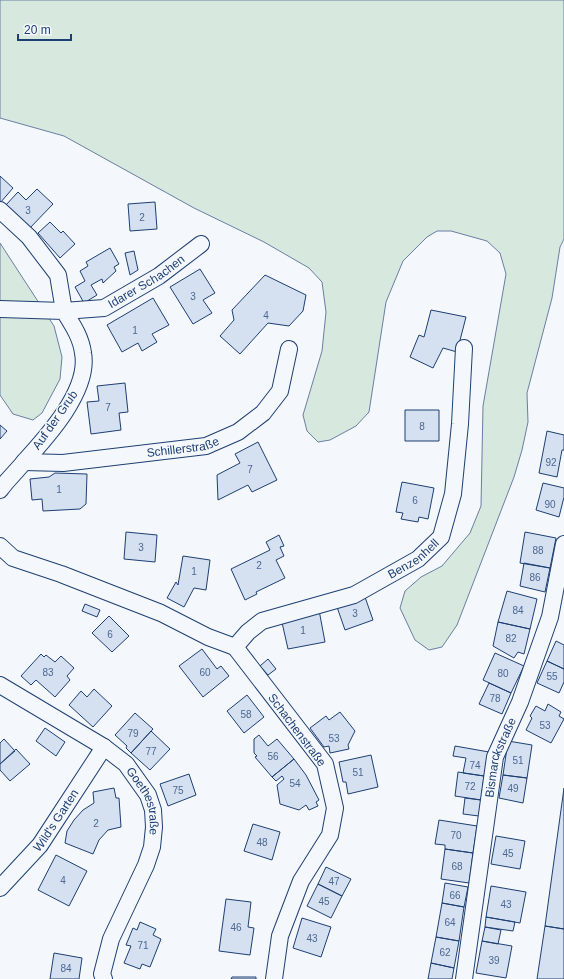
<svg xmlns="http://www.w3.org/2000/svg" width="564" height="979" font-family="Helvetica,sans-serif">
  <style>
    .green { fill: #d7e8df; stroke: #687fa3 }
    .building { fill: #d5e0f0; stroke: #1d3f73 }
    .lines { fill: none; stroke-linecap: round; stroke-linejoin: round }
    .minor-casing { stroke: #1d3f73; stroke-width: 18 }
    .minor { stroke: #f4f7fb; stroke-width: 16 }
    .labels { text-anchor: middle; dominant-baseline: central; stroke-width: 3; stroke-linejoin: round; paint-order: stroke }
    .number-label { font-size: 10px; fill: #4b6792 }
    .street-label { font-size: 12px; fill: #1d3f73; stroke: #f4f7fb }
  </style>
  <rect width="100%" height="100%" fill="#f4f7fb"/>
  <path class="green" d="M0 0H564V239L560 247 552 298 527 393 528 422 522 450 514 477 457 625 442 647 429 650 415 640 400 608 405 591 421 577 442 566 470 533 481 506 483 406 506 274 500 253 487 241 451 231H437L427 237 403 261 386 302 369 412 356 426 330 440 318 442 307 431 303 415 322 351 326 312 322 282 309 268 264 242 194 208 64 136 0 118Z
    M0 243 54 326 62 357 60 379 42 413 33 420 13 414 0 395Z"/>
  <path class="building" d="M0 176 13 188 0 203Z
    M37 189 53 204 28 230 5 206 18 192 26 200Z
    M155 202 157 229 130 231 128 204Z
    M50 222 61 233 63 231 75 244 60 258 38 233Z
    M110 248 119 264 114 267 116 271 103 283 102 279 91 285 97 295 84 303 75 287 85 281 80 271 88 266 86 262Z
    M134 251 138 270 130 275 125 253Z
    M200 269 215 293 203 300 212 313 193 324 170 287Z
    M265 275 306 295 303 311 289 326 268 323 240 354 220 336 234 320 232 310Z
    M153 298 169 325 152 334 157 342 142 351 138 343 122 352 107 325Z
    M431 310 466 317 457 352 443 348 433 368 410 357 419 335 424 337Z
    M125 383 128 412 119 413 121 430 91 434 87 402 99 401 97 386Z
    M405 410H439V441H405Z
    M0 425 7 431 0 439Z
    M547 431 564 435V450H562L557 477 539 473Z
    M258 442 277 480 252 492 248 485 218 500 217 475 240 463 235 454Z
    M55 473 87 474 86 504 80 509 43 511 42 499 32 500 30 479 49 477Z
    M402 482 434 488 428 519 419 517 418 522 401 519 403 513 396 512Z
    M543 483 564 488V497L559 517 536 510Z
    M126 532 157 535 155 562 124 559Z
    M525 532 556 538 550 568 520 563Z
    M279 535 284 546 280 547 284 556 276 560 285 578 256 592 257 594 245 600 231 569 270 550 266 542Z
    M183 556 210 560 206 590 194 588 184 607 167 598 176 582 178 585Z
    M524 563 550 568 545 592 520 586Z
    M507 591 537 599 530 629 498 622Z
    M365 597 373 620 345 630 337 607Z
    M85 604 100 610 97 617 82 611Z
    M319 610 325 642 288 649 281 618Z
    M109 616 129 636 112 652 92 633Z
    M498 622 530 629 524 654 518 652 514 658 493 646Z
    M556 641 564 645V669L547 661Z
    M202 649 217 669 221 666 229 676 203 697 179 666Z
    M495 653 524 666 511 693 483 680Z
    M41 654 44 657 46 655 55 662 61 656 74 668 67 676 70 680 55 697 36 680 31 685 21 676Z
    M268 659 276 669 268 675 260 666Z
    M547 661 564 669V682L559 693 537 683Z
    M489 683 511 693 502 714 479 704Z
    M94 689 112 706 93 727 69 705 81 691 87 697Z
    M247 695 264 717 244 733 227 711Z
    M548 704 561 712 559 716 564 719 551 743 526 730 532 718 530 716 536 706 545 711Z
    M340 712 355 731 348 745 349 749 330 753 329 746 324 747 310 728 326 716 329 720Z
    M135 713 153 729 131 753 126 748 127 746 115 735Z
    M45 728 65 742 56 756 36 741Z
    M151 731 170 749 150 770 131 753Z
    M259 735 268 746 277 739 294 759 272 777 255 757 257 756 254 753V739Z
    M4 739 15 751 0 764V743Z
    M508 741 532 745 527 778 503 775Z
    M455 746 489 752 484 776 463 773 466 758 453 756Z
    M16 749 30 764 10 781 0 770V764Z
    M371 755 378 787 348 794 346 782H343L339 762Z
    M294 759 306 775 319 800 316 802 318 806 309 810 306 805 299 810 280 804 277 785 284 779 282 776 276 781 272 777Z
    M458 772 484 776 481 800 455 796Z
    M189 774 196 795 168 806 160 784Z
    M503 775 527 778 523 803 499 798Z
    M114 788 116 798H119L121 827 108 830 99 840 93 854 65 843 67 831 74 820 83 810 94 803 93 792Z
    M564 788V929L545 926Z
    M465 798 481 800 479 816 463 814Z
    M439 820 477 826 473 853 445 849V845L435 844Z
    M253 824 280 832 272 860 244 851Z
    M496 836 525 841 520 869 491 864Z
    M445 849 473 853 469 883 441 879Z
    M56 855 87 871 69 906 38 890Z
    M326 867 351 879 342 896 318 884Z
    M445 883 468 887 464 907 442 903Z
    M318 884 342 896 331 918 307 906Z
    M491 886 526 892 520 923 486 917Z
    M226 899 251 902 248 927 254 928 250 955 219 951Z
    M442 903 464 907 459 941 436 937Z
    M486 917 515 922 513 931 485 927Z
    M302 918 331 927 321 957 293 948Z
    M140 922 156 929 153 935 161 939 150 967 142 964 140 969 124 963 131 946 126 945 133 928 137 930Z
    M545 926 564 929V979H537Z
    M485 927 501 930 498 944 482 941Z
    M436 937 459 941 454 968 431 963Z
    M482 941 512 946 506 978 476 973Z
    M54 953 82 958 79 979H50Z
    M431 963 454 968 452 979H428Z
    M232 977H256V979H231Z"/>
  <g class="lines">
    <defs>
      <g id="minor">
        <path id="s1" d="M0 210 29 237 58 275 64 311 104 308 159 276 201 244"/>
        <path d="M0 309 64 311C72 324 81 337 83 353 90 390 47 437 24 462 16 472 7 480 0 490"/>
        <path id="s2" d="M24 462 63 463 206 446 238 432 263 413 280 391 289 349"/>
        <path d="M0 546 13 558 61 574 161 613 208 637 235 647"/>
        <path id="s3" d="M235 647 248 632 262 621 354 595 418 559 441 537 453 494 460 424 464 348"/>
        <path d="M235 647 325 764 335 808 330 835 301 881 280 936 274 979"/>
        <path id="s4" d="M0 685 104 747 126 764 148 795 153 810 154 827 152 847 146 865 111 939 102 974 104 979"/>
        <path id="s5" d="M0 888 40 845 104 747"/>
        <path id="s6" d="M464 979 495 757 520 702 550 617 564 544"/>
      </g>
    </defs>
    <use href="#minor" class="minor-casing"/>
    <use href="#minor" class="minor"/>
  </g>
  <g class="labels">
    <g class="number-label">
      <text x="28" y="210">3</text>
      <text x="142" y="217">2</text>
      <text x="193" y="296">3</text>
      <text x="266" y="315">4</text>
      <text x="135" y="330">1</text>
      <text x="108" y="407">7</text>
      <text x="422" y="426">8</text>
      <text x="551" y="462">92</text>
      <text x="250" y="469">7</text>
      <text x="59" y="489">1</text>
      <text x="415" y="500">6</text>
      <text x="550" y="504">90</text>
      <text x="141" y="547">3</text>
      <text x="538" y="550">88</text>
      <text x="259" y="565">2</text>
      <text x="194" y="571">1</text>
      <text x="535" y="577">86</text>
      <text x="518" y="610">84</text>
      <text x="355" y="613">3</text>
      <text x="303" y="630">1</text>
      <text x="110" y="634">6</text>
      <text x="511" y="638">82</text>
      <text x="48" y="672">83</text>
      <text x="205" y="672">60</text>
      <text x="503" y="673">80</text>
      <text x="552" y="676">55</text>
      <text x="495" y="698">78</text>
      <text x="246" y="714">58</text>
      <text x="545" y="725">53</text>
      <text x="133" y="733">79</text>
      <text x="334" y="738">53</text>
      <text x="151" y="751">77</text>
      <text x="273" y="756">56</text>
      <text x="518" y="760">51</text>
      <text x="475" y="765">74</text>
      <text x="358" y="772">51</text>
      <text x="295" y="783">54</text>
      <text x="470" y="786">72</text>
      <text x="513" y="788">49</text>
      <text x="178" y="790">75</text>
      <text x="96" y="823">2</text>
      <text x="456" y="835">70</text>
      <text x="262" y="842">48</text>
      <text x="508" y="853">45</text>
      <text x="457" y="866">68</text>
      <text x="63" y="880">4</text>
      <text x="334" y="881">47</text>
      <text x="455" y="895">66</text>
      <text x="324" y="901">45</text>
      <text x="506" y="904">43</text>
      <text x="450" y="922">64</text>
      <text x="236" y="927">46</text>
      <text x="312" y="938">43</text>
      <text x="143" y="945">71</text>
      <text x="445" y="952">62</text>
      <text x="494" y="960">39</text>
      <text x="66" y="968">84</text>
    </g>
    <g class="street-label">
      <text stroke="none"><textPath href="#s1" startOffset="214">Idarer Schachen</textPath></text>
      <text transform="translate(55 420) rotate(-55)">Auf der Grub</text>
      <text stroke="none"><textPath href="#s2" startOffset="160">Schillerstraße</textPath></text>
      <text stroke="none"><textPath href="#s3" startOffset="203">Benzenhell</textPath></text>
      <text transform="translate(297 730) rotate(53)">Schachenstraße</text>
      <text stroke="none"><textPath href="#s6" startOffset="225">Bismarckstraße</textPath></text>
      <text stroke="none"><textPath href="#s4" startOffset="191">Goethestraße</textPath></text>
      <text stroke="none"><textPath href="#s5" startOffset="88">Wild's Garten</textPath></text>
    </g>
  </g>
  <path d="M18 34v6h53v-6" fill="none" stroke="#1d3f73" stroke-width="2"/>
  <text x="24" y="34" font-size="12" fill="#1d3f73" stroke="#f4f7fb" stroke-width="3" paint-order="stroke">20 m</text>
</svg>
